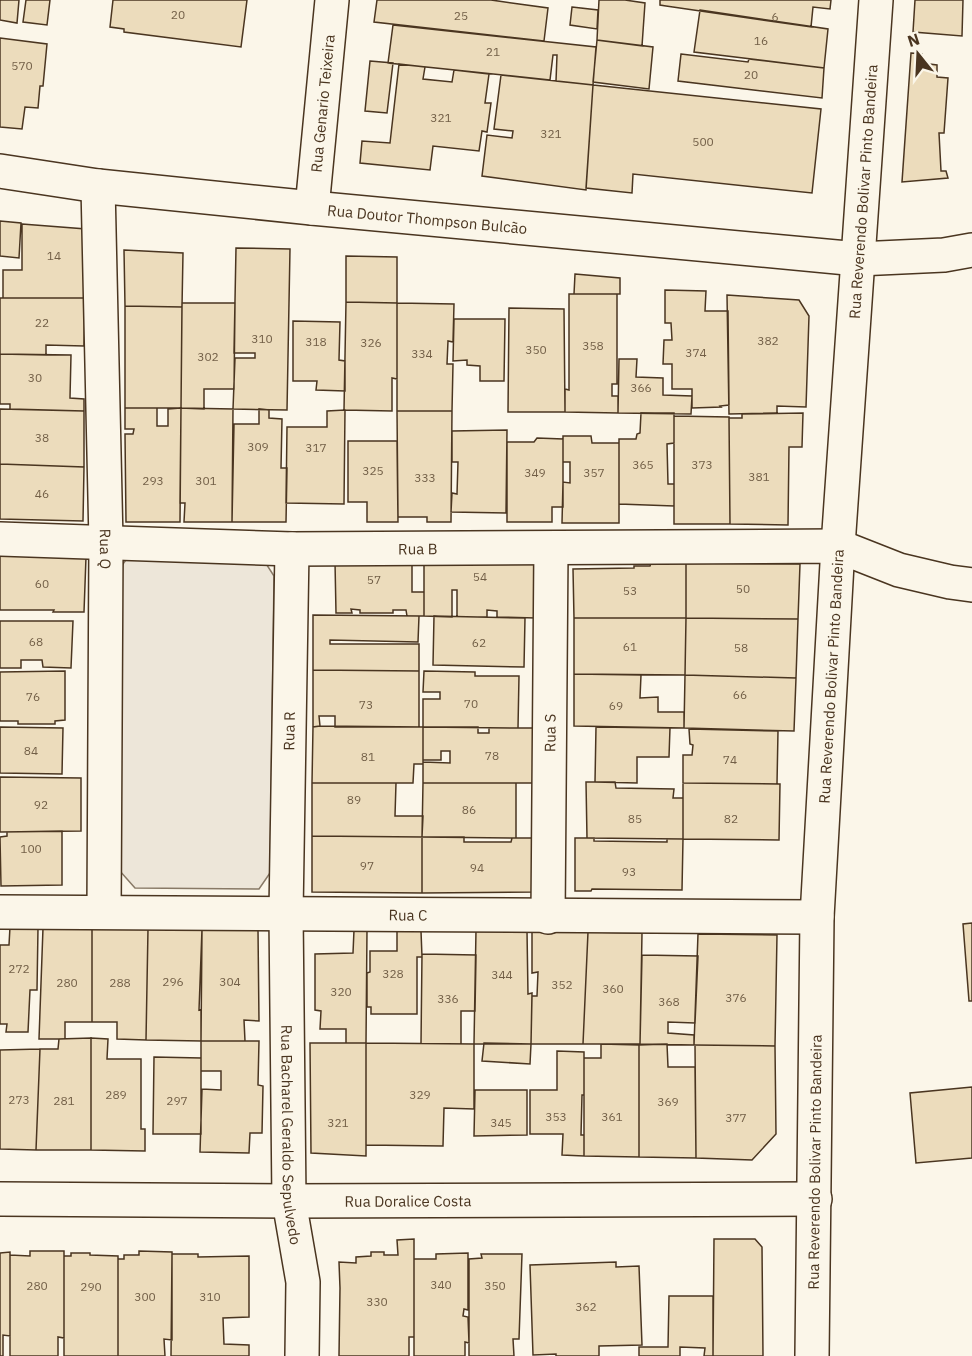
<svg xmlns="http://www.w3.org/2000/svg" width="972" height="1356" font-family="'IBM Plex Sans',sans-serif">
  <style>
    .green { fill: #ede6d9; stroke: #887966; stroke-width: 1.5 }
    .building { fill: #ecdcbc; stroke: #4a3520; stroke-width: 1.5 }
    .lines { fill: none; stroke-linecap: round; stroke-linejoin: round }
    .minor-casing { stroke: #4a3520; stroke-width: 36 }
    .major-casing { stroke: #4a3520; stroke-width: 36 }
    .minor { stroke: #fbf6e9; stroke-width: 33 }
    .major { stroke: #fbf6e9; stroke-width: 33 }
    .labels { text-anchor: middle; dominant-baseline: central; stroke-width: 4.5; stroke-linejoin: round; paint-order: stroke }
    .number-label { font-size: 12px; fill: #725f47 }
    .street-label { font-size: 15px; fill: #4a3520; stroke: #fbf6e9 }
  </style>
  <rect width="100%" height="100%" fill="#fbf6e9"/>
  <path class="green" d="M128 557 265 562 274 576 270 873 259 889 135 888 119 870 118 571Z"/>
  <path class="building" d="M0 0H19L17 23 0 20Z
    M26 0H50L47 25 23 22Z
    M113 0H247L241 47 124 32V29L110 27Z
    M377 0H491L548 8 544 41 374 22Z
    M599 0H625L645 3 642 46 597 40Z
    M660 0H831L830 9 813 7 811 27 666 6 660 5Z
    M915 0H963L962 36 913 32Z
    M572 7 598 10 597 29 570 25Z
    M700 10 828 29 824 68 694 52Z
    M393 25 596 47 593 85 556 81 557 55H553L550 80 388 63Z
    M0 38 47 44 43 86H40L38 108 25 107 22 129 0 127Z
    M597 40 653 47 649 89 593 82Z
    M911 53 922 54 921 63 937 65V77L948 78 944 133H939L941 171H946L948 178 902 182Z
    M681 54 748 62 749 59 824 68 822 98 678 81Z
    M370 61 393 63 387 113 365 111Z
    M399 64 425 67 423 79 452 82 454 70 489 74 485 103H491L487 132 482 131 479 151 433 146 430 170 360 163 362 141 390 143Z
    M501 75 593 85 586 190 482 176 487 135 512 138 513 131 494 129Z
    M593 85 821 109 812 193 633 174 632 193 586 188Z
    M0 221 21 223 19 258 0 256Z
    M22 224 86 229 85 298H3V270H22Z
    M236 248 290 249 287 410 233 409 235 358H255V353H234Z
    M124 250 183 253 182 307 125 306Z
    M346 256 397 257V303L346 302Z
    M575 274 620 278V294H574Z
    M665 290 706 291 705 311H728L729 405 720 406 721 407 692 408V389H672V364H663L664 340H672L671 323H665Z
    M569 294H617V384H612V396H618V413L565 412V389L569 390Z
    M727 295 799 300 809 316 806 407 777 406V413L729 414Z
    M0 298H85L84 346 46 345V355L0 354Z
    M346 302 397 303V379L392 378V411L344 410Z
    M182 303H235L234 389H204V409L181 408Z
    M397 303 454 304 453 342 448 341 447 364H453L452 411H397Z
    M125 306 182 307 181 408H125Z
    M509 308 564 309 565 412H508Z
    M454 319H505L504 381H480V366L467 365V360L453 361Z
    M293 321 340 322 339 360 345 361V391L316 390 317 381H293Z
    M0 354 71 355 70 398 84 399V411L10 409V404H0Z
    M619 359H637L636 377 663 378V395L692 396 691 414 618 413Z
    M125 408H157V426H168V409L181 408 180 522H126L125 434H133L134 429H125Z
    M181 408 233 409 232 522H184L185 503H180Z
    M0 409 84 411V467L0 464Z
    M259 409 269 410V418L282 419 281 468H287L286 522H232L234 424H259Z
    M345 410 344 504 286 503 287 427H327V411Z
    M397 411H452L451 522H427V517H398Z
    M641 413H674V443L667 444 668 484H674V506L619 504V439H636L637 434 640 433Z
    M803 413 802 447H789L788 525 730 524 729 418H742V414Z
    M674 416 729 417 730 524H674Z
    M507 430 506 513 451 512 452 493 457 494 458 462H452V431Z
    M563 436H591L592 443H619V523H562L563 482 570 483V462H563Z
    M537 438 563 439V507H552V522H507V442H534Z
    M348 441H397L398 522H367V502H348Z
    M0 464 84 467 83 521 0 519Z
    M0 556 86 557 84 612H53L54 610H0Z
    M424 561H536V618L497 617V611L487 610V617H457V590H452V617L424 616Z
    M335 562 353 565H412V592H424V616H407L406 610H393V613H360V610L351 609 352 613H336Z
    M651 563H686V618H574L573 569 634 568V566H650Z
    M686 563 800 564 798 619 686 618Z
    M313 615 419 616 418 642 330 640V644H419V671L313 670Z
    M434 616 525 618 524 667 433 665Z
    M574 618H686L685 675 574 674Z
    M686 618 798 619 796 678 685 675Z
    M0 621H73L71 668 43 667 42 660H21V668H0Z
    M313 670 419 671V727H335V716H319L320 726 313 727Z
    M65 671V720L55 721V724H18V721H0V672Z
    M424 671 475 672V676H519L518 728 423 727V699H440V692H423Z
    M574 674 641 675 640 698 658 697V712H684V728L574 726Z
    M685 675 796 678 794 731 684 728Z
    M320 726 423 727V764H414L413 783H312L313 727Z
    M0 727 63 728 62 774 0 773Z
    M423 727H478V733H489V728H534V783H423V762L450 763V751H441V760H423Z
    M596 727 670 728 669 757H637V783L595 782Z
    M689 729 778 731 777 784 683 783V755H692L693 745 690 744Z
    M0 777 81 778V831L0 832Z
    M586 782H615L616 788 674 789 673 798H683V839L587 838Z
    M312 783H396L395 816H423L422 837 312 836Z
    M423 783H516V838L422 837Z
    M683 783 780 784 779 840 683 839Z
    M62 831V885L1 886 0 837 7 836V832Z
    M312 836 422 837V893L312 892Z
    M422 837H464V842H511L512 838H532V892L422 893Z
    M575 838H594V841L667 842V839H683L682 890 592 889 591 891H575Z
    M972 923V1001H969L963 924Z
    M10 927 38 928 37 990H30L28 1032H6L7 1024H0V945H9Z
    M43 928H92V1022H65V1039H39Z
    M92 928 148 929 146 1040 117 1039V1022H92Z
    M148 929H202L199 1010 201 1009V1041L146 1040Z
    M202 929 258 930 259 1021 244 1020 245 1041H201Z
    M354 930H367L366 1043H346V1029H320L321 1011 315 1010V954L353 953Z
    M476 930 527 931 528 994 532 993 531 1044H474Z
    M397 931H421L422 957H417V1014H371V1007H367V973L370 972V951H397Z
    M532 931 588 932 583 1044H531L532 996H537L538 972 532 973Z
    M588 932 642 933 640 1044H583Z
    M698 934 777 935 775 1046 694 1045Z
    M422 954 476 955 475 1011H461V1044H421Z
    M642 955 698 956 695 1023 668 1022V1033L694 1035V1045L640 1044Z
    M91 1038V1150H36L40 1049H58L59 1039Z
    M91 1038 108 1039 107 1059H141V1129H145V1151L91 1150Z
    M201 1041H259L258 1085 263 1086 262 1133H250L249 1153 200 1152 202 1089 221 1090V1071H201Z
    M310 1043H366V1156L311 1153Z
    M366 1043 474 1044V1109L444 1108 443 1146 366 1145Z
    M484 1043 531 1044 530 1064 482 1061Z
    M601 1044 639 1045V1157L584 1156V1058H601Z
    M667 1044 668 1067H695L696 1158 639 1157V1045Z
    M695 1045 775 1046 776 1134 752 1160 696 1158Z
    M40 1049 36 1150 0 1149V1050Z
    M557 1051 584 1052V1095H582L581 1135H584V1156L562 1155 563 1134H530V1090H557Z
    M154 1057 201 1058V1134H153Z
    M972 1087V1158L916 1163 910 1093Z
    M475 1090H527V1135L474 1136Z
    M414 1239V1337H409V1356H339L340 1288 339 1262 356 1263V1257L371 1256V1252H384V1255H398L397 1240Z
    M714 1239H755L762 1247 763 1356H713Z
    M30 1251H64V1338L58 1337V1356H10V1255L30 1256Z
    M139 1251 172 1252V1340L164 1339 165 1356H118V1259H124V1255H139Z
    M10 1252V1336L3 1335V1356H0V1253Z
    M71 1253H90V1255L118 1256V1356H64V1256H71Z
    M468 1253V1310L464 1309 463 1316 468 1317 469 1343 465 1342V1356H414V1259H436V1254Z
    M172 1254H198V1257L249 1256V1317L223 1318 224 1344 249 1345V1356H171Z
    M481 1254H522L519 1339H513L514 1356H469V1259L482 1258Z
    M616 1262V1267L639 1266 642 1345 599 1346V1356H556V1354L533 1355 530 1265Z
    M669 1296H713V1356H704L705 1348 680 1347V1356H639V1347H668Z"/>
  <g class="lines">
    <defs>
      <g id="minor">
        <path id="s1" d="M98 186 106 542 104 912"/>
        <path id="s2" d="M312 208 332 0"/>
        <path id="s3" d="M0 539 292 549 838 546 899 570 950 582 972 585"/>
        <path id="s4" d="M292 549 286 913 289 1201 303 1282 302 1356"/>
        <path id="s5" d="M0 912C272 912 545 917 817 917"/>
        <path id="s6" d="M548 917 551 549"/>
        <path id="s7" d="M0 1199 289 1201 815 1199"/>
        <path id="s8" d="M812 1356 817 917 838 546 876 0"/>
      </g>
      <g id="major">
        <path id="s9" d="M0 171 98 186 312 208 858 259 944 255 972 250"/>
      </g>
    </defs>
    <use href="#minor" class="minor-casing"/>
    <use href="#major" class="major-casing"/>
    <use href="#minor" class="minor"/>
    <use href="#major" class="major"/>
  </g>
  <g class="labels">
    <g class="number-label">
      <text x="178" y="14">20</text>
      <text x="461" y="15">25</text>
      <text x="775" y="16">6</text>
      <text x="761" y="40">16</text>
      <text x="493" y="51">21</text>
      <text x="22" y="65">570</text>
      <text x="751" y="74">20</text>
      <text x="441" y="117">321</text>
      <text x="551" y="133">321</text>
      <text x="703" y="141">500</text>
      <text x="54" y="255">14</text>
      <text x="42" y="322">22</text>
      <text x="262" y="338">310</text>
      <text x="768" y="340">382</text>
      <text x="316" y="341">318</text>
      <text x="371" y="342">326</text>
      <text x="593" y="345">358</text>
      <text x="536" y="349">350</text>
      <text x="696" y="352">374</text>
      <text x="422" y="353">334</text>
      <text x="208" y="356">302</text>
      <text x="35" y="377">30</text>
      <text x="641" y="387">366</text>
      <text x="42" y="437">38</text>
      <text x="258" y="446">309</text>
      <text x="316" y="447">317</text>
      <text x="643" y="464">365</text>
      <text x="702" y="464">373</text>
      <text x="373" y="470">325</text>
      <text x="535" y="472">349</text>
      <text x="594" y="472">357</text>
      <text x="759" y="476">381</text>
      <text x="425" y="477">333</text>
      <text x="153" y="480">293</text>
      <text x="206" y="480">301</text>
      <text x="42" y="493">46</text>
      <text x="480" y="576">54</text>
      <text x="374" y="579">57</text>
      <text x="42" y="583">60</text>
      <text x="743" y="588">50</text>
      <text x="630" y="590">53</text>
      <text x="36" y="641">68</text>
      <text x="479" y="642">62</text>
      <text x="630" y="646">61</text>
      <text x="741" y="647">58</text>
      <text x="740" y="694">66</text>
      <text x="33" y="696">76</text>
      <text x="471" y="703">70</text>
      <text x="366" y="704">73</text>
      <text x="616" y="705">69</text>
      <text x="31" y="750">84</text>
      <text x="492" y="755">78</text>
      <text x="368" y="756">81</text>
      <text x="730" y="759">74</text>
      <text x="354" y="799">89</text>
      <text x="41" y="804">92</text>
      <text x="469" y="809">86</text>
      <text x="635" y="818">85</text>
      <text x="731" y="818">82</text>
      <text x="31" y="848">100</text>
      <text x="367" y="865">97</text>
      <text x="477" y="867">94</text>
      <text x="629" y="871">93</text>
      <text x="19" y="968">272</text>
      <text x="393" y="973">328</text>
      <text x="502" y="974">344</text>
      <text x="173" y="981">296</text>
      <text x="230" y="981">304</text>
      <text x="67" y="982">280</text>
      <text x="120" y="982">288</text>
      <text x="562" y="984">352</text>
      <text x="613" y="988">360</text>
      <text x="341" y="991">320</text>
      <text x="736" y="997">376</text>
      <text x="448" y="998">336</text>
      <text x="669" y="1001">368</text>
      <text x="116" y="1094">289</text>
      <text x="420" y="1094">329</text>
      <text x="19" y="1099">273</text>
      <text x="64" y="1100">281</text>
      <text x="177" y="1100">297</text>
      <text x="668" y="1101">369</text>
      <text x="556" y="1116">353</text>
      <text x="612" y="1116">361</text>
      <text x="736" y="1117">377</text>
      <text x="338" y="1122">321</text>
      <text x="501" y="1122">345</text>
      <text x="441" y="1284">340</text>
      <text x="37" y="1285">280</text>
      <text x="495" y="1285">350</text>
      <text x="91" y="1286">290</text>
      <text x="145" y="1296">300</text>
      <text x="210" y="1296">310</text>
      <text x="377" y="1301">330</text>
      <text x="586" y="1306">362</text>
    </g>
    <g class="street-label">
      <text stroke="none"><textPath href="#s2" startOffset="105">Rua Genario Teixeira</textPath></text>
      <text stroke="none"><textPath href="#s8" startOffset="1166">Rua Reverendo Bolivar Pinto Bandeira</textPath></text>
      <text stroke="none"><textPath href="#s9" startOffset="430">Rua Doutor Thompson Bulcão</textPath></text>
      <text stroke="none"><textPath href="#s1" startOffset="363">Rua Q</textPath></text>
      <text stroke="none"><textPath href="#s3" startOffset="418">Rua B</textPath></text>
      <text stroke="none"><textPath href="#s8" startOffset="680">Rua Reverendo Bolivar Pinto Bandeira</textPath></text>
      <text transform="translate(289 731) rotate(-89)">Rua R</text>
      <text stroke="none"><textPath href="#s6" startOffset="184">Rua S</textPath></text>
      <text stroke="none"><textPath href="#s5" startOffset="408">Rua C</textPath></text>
      <text stroke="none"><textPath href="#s4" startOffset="586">Rua Bacharel Geraldo Sepulvedo</textPath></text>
      <text stroke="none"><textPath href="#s8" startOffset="194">Rua Reverendo Bolivar Pinto Bandeira</textPath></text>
      <text stroke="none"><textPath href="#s7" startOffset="408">Rua Doralice Costa</textPath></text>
    </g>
  </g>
  <g transform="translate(918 54) rotate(342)" stroke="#fbf6e9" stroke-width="4.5" paint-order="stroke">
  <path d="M0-4.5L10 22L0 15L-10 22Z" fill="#4a3520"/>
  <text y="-9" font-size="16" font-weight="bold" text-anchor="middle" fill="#4a3520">N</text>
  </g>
</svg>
